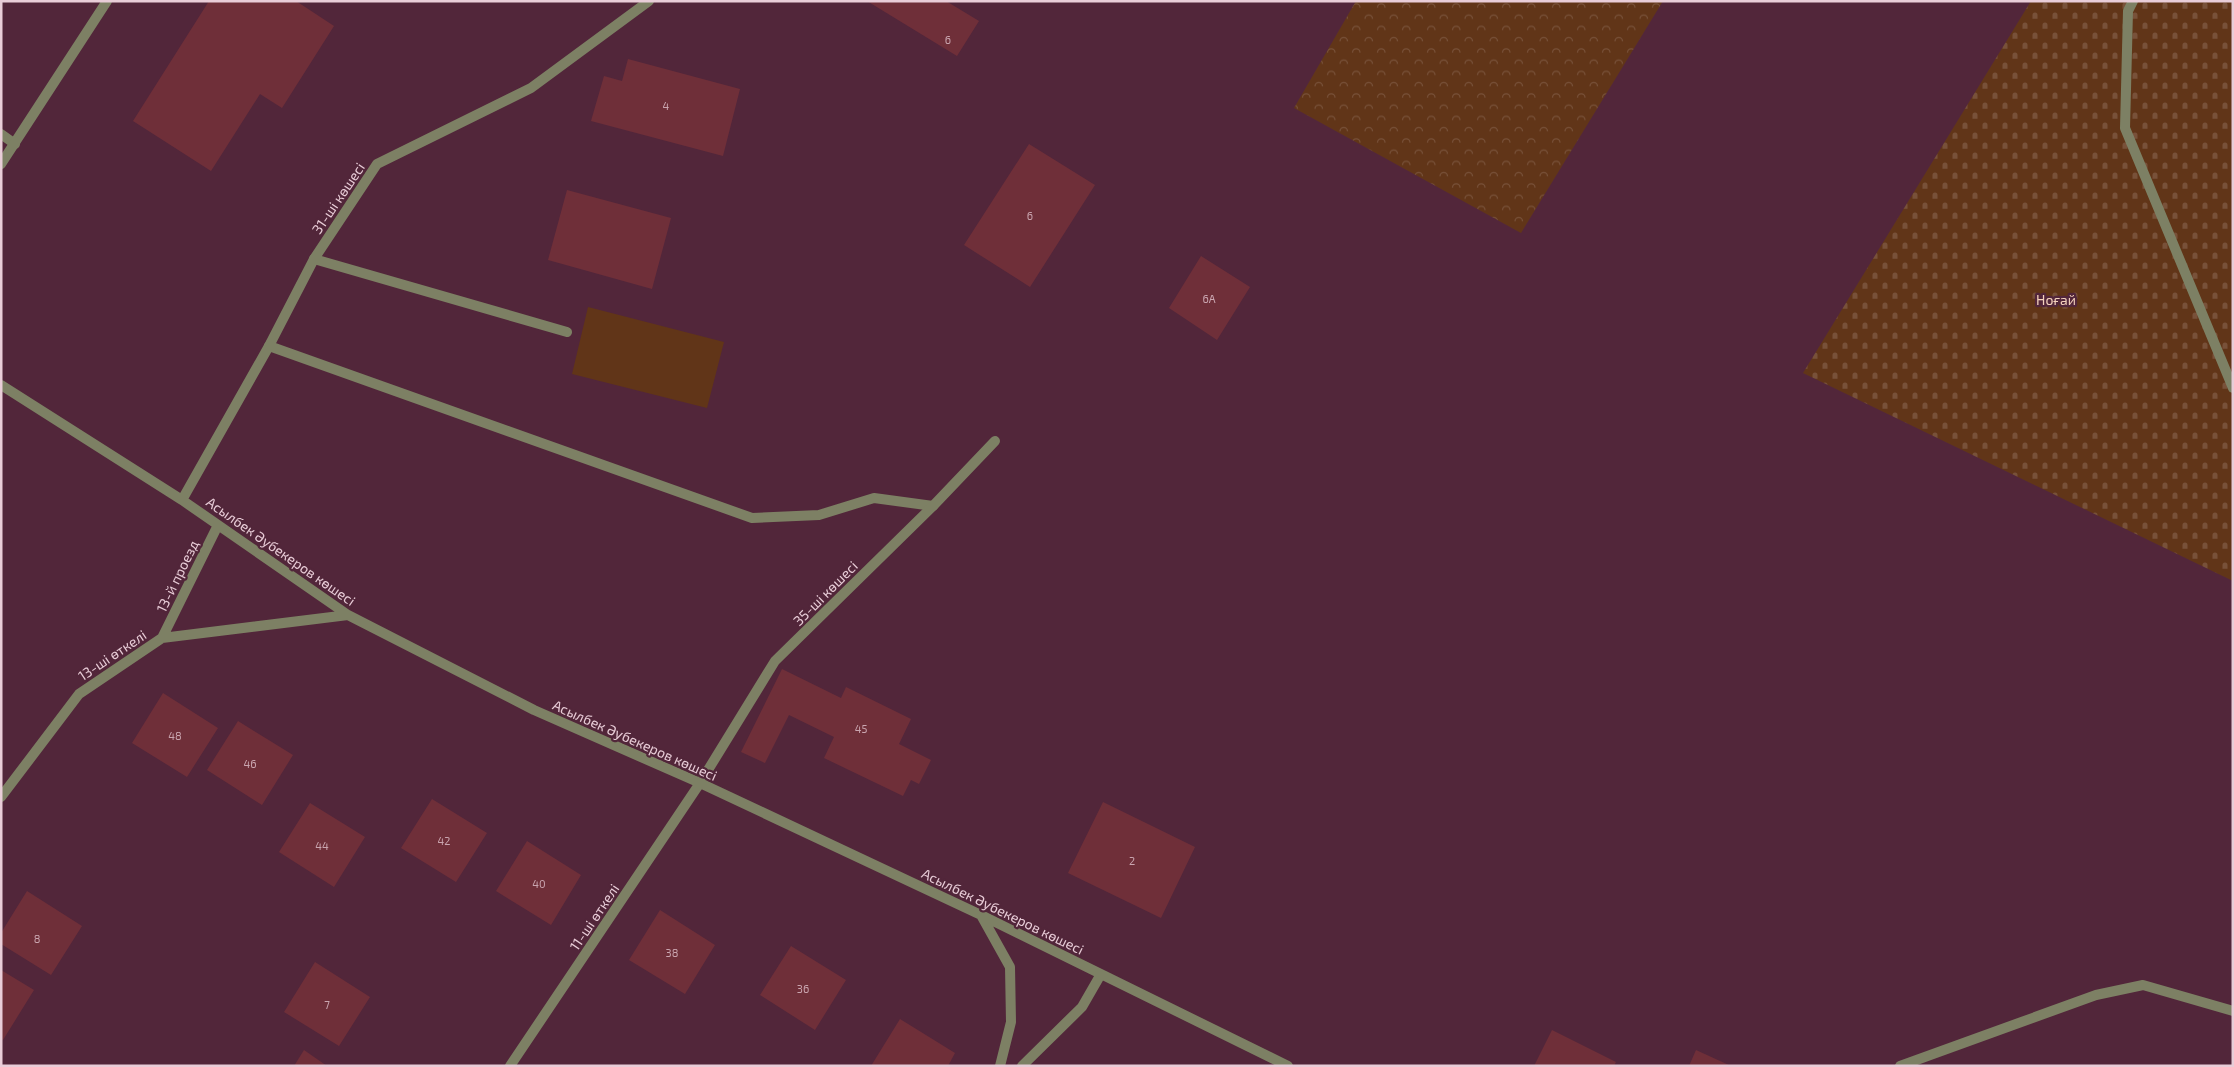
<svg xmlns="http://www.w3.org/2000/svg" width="2234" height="1067" font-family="'Exo 2',sans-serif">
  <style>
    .forest { fill: url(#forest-crowns) }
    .cemetery { fill: url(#cemetery-stones) }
    .pitch { fill: #613518 }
    .building { fill: #6f2f39 }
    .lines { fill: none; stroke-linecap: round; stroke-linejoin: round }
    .service { stroke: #7d8064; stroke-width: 10 }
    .minor { stroke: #7d8064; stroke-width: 10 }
    .tertiary { stroke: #7d8064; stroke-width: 10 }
    .labels { text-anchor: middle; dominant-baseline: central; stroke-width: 4.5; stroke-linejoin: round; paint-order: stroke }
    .number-label { font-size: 11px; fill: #caa6b0 }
    .street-label { font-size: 14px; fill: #e9cdd8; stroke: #52263a }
    .park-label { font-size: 14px; fill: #f5d2bd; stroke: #52263a }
  </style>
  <defs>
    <pattern id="forest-crowns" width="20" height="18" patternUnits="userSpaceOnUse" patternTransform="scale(1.25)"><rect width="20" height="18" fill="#613518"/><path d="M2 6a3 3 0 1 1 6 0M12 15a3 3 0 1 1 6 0" fill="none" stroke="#785139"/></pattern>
    <pattern id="cemetery-stones" width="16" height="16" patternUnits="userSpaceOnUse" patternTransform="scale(1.25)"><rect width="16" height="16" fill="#613518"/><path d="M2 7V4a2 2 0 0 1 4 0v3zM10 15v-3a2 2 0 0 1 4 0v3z" fill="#785139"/></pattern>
  </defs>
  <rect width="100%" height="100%" fill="#52263a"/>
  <path class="forest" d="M1356 1H1663L1521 233 1294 108Z"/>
  <path class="cemetery" d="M2031 1H2233V581L1803 373Z"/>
  <path class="pitch" d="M588 307 724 342 707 408 572 374Z"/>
  <path class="building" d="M209 1H296L334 26 282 108 260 94 211 171 133 121Z
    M867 1H946L979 21 957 56Z
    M628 59 740 89 723 156 591 121 604 76 622 81Z
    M1029 144 1095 185 1030 287 964 245Z
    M567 190 671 218 652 289 548 260Z
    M1201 256 1250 287 1217 340 1169 308Z
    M782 669 841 698 846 687 911 719 899 744 931 760 919 784 911 780 903 796 824 758 834 737 789 715 765 763 741 752Z
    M163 693 218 728 187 777 132 743Z
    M238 721 293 755 262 805 207 770Z
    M432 799 487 833 456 882 401 848Z
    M1103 802 1195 847 1161 918 1068 873Z
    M310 803 365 837 334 887 279 852Z
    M527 841 581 875 551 925 496 891Z
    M27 891 82 926 51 975 1 944V933Z
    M660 910 715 945 685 994 629 960Z
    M791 946 846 980 815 1030 760 995Z
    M315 962 370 997 339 1046 284 1012Z
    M1 970 34 990 3 1040 1 1039Z
    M900 1019 955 1053 948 1066H871Z
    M1552 1030 1616 1062 1614 1066H1534Z
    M304 1050 327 1066H294Z
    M1696 1050 1731 1066H1689Z"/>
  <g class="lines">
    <path class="service" d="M2133 1 2128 11 2125 128 2233 388
      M314 259 567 332
      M269 346 752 518 819 515 874 498 933 506"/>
    <path class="minor" d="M1 134 15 144
      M1 385 182 500 348 615 534 710 700 783 981 915 1288 1066
      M182 500 269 346 314 259 377 164 531 88 649 1
      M162 638 218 525
      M1 797 79 694 162 638 348 615
      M981 915 1010 967 1011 1022 1000 1066
      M510 1066 700 783 775 661 933 506 995 441
      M1022 1066 1082 1007 1101 974
      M1900 1066 2096 995 2143 985 2233 1011"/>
    <path class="tertiary" d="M1 164 107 1"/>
  </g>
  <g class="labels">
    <g class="number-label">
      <text x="948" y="39">6</text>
      <text x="666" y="105">4</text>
      <text x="1030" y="215">6</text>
      <text x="1209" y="298">6А</text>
      <text x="861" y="728">45</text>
      <text x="175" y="735">48</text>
      <text x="250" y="763">46</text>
      <text x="444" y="840">42</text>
      <text x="322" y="845">44</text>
      <text x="1132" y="860">2</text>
      <text x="539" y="883">40</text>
      <text x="37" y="938">8</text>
      <text x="672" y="952">38</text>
      <text x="803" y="988">36</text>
      <text x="327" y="1004">7</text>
    </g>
    <g class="street-label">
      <text transform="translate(338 198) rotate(-56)">31-ші көшесі</text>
      <text transform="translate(281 551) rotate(35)">Асылбек Әубекеров көшесі</text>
      <text transform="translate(177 576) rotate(-64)">13-й проезд</text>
      <text transform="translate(825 593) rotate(-45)">35-ші көшесі</text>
      <text transform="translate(112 655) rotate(-34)">13-ші өткелі</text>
      <text transform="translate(635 740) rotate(24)">Асылбек Әубекеров көшесі</text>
      <text transform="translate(1003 911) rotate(26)">Асылбек Әубекеров көшесі</text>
      <text transform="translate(594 917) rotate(-56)">11-ші өткелі</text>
    </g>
    <g class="park-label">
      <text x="2056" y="299">Ноғай</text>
    </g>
  </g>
  <rect width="2234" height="1067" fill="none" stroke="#e9cdd8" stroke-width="5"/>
</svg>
